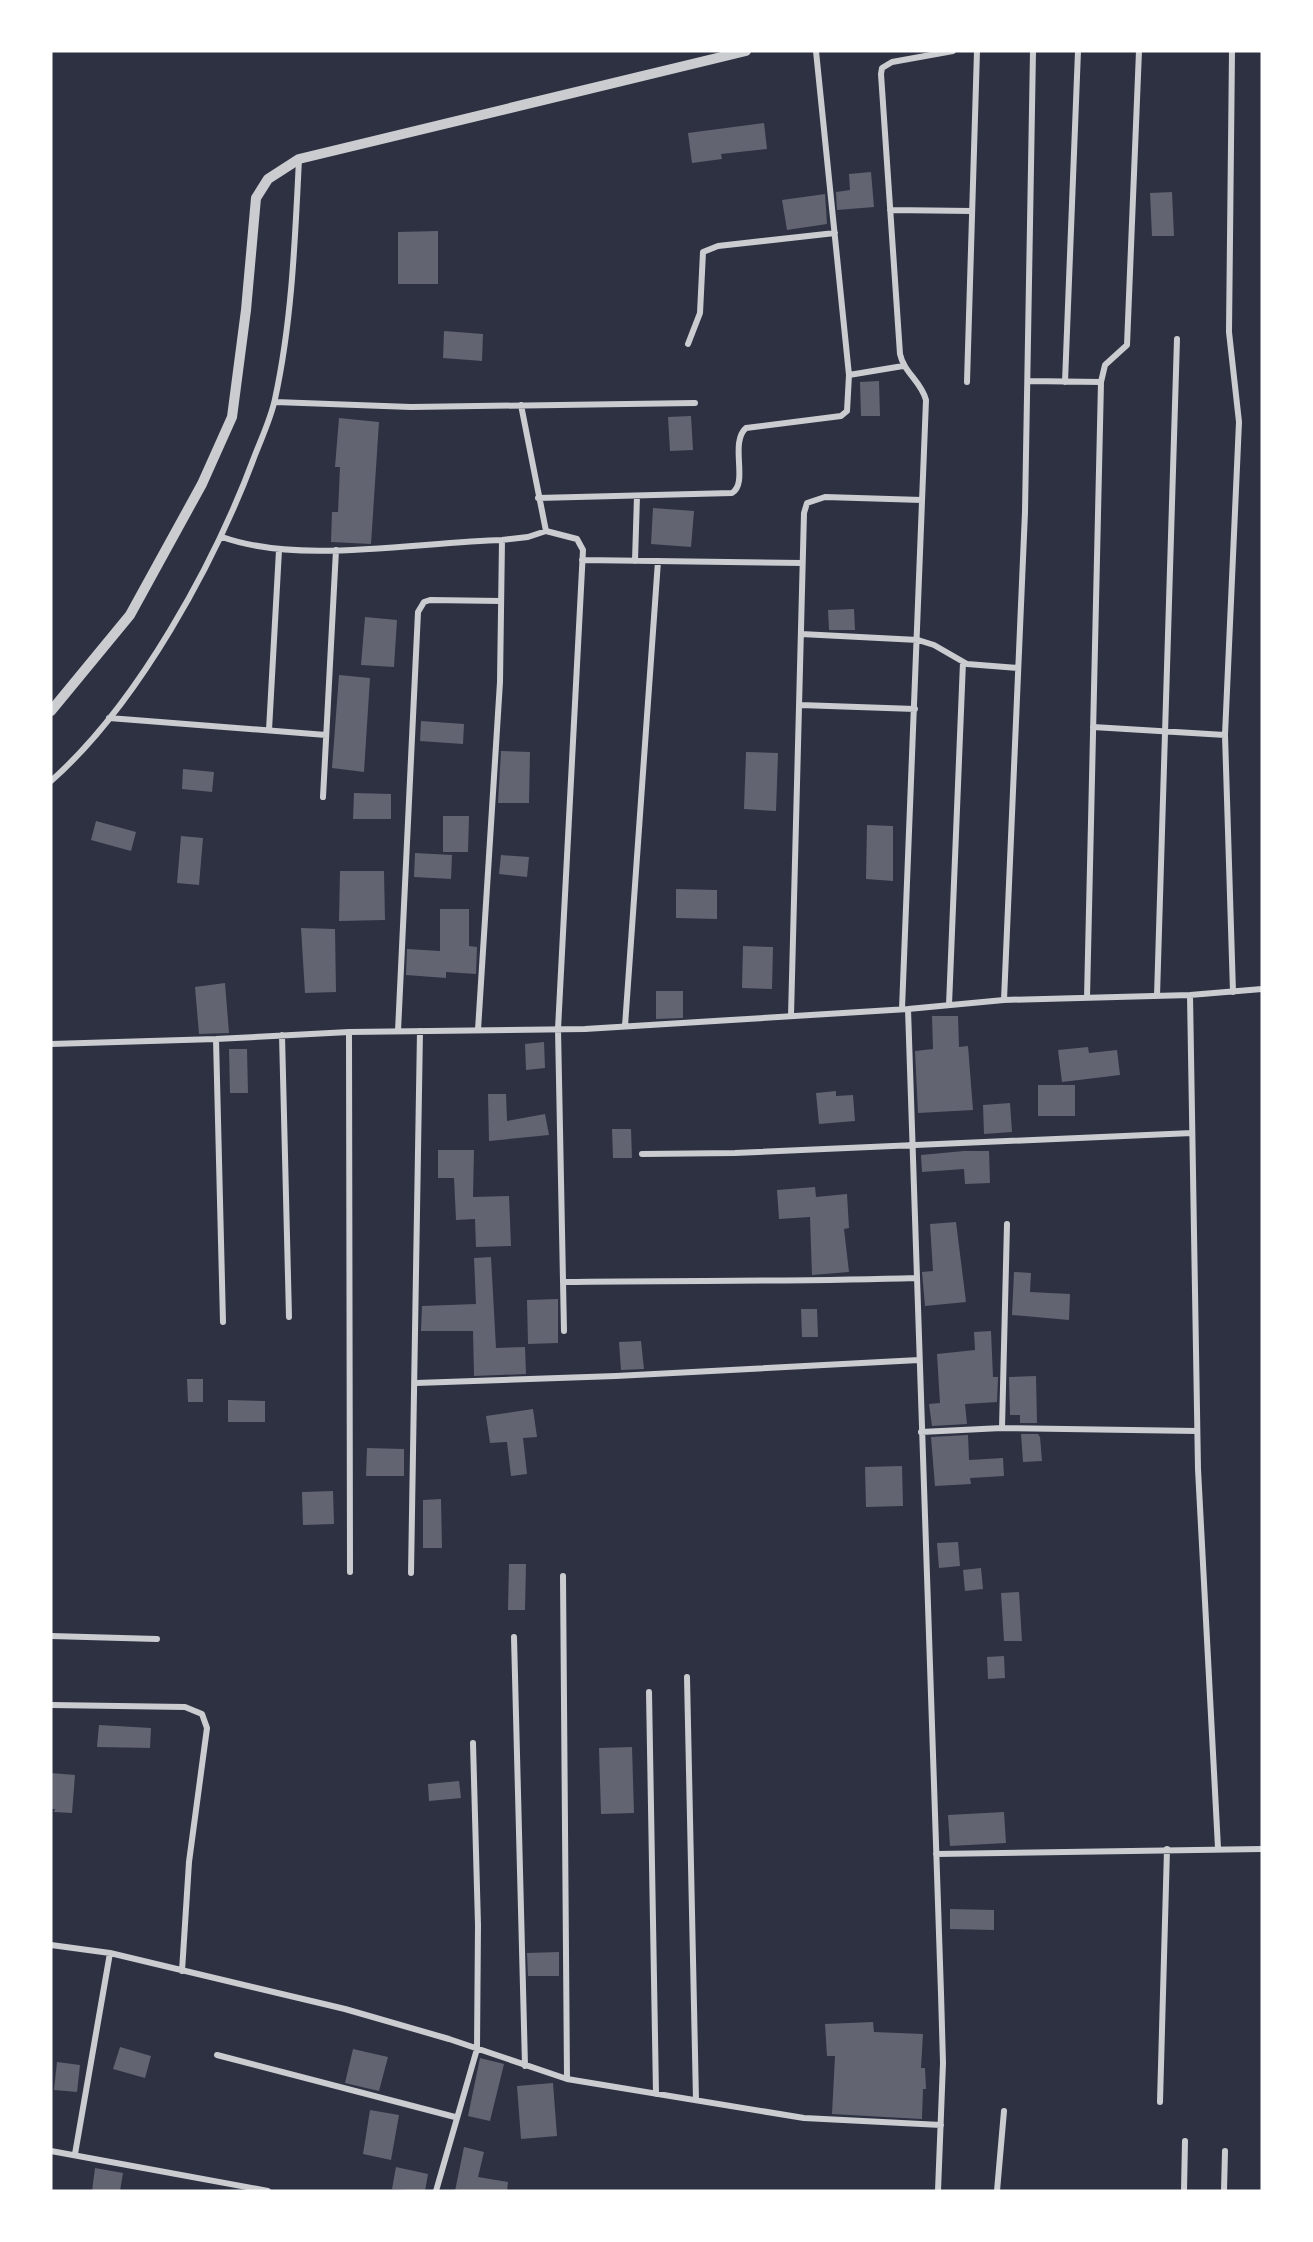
<svg xmlns="http://www.w3.org/2000/svg" width="1313" height="2242" font-family="'Roboto Serif',serif">
  <style>
    .building { fill: #626471 }
    .lines { fill: none; stroke-linecap: round; stroke-linejoin: round }
    .minor { stroke: #caccd0; stroke-width: 6 }
    .tertiary { stroke: #caccd0; stroke-width: 10 }
  </style>
  <rect width="100%" height="100%" fill="#2d3142"/>
  <path class="building" d="M764 123 767 149 721 154 722 159 692 163 688 133Z
    M871 172 874 207 837 210 836 192 850 190 849 174Z
    M1172 192 1174 236H1152L1150 193Z
    M825 194 827 224 787 230 782 200Z
    M438 231V284H398V232Z
    M444 331 483 334 482 361 443 358Z
    M879 381 880 416H861L860 382Z
    M691 416 693 450 670 451 668 417Z
    M339 418 379 422 371 544 331 542 332 512H338L340 467H335Z
    M653 508 694 511 691 547 651 544Z
    M854 609 855 630H829L828 610Z
    M365 617 397 620 394 667 361 665Z
    M339 675 370 678 364 772 332 768Z
    M421 721 464 724 463 744 420 741Z
    M501 751 530 752 529 803H498Z
    M746 752 778 753 776 811 744 809Z
    M183 769 214 772 212 792 182 789Z
    M354 793 391 794V819H353Z
    M443 816H469L468 852H443Z
    M96 821 136 832 131 851 91 840Z
    M867 825 893 826V881L866 879Z
    M181 836 203 838 199 885 177 883Z
    M415 853 452 855 451 879 414 877Z
    M501 855 529 857 527 877 499 874Z
    M340 871H384L385 920 339 921Z
    M676 889 717 890V919L676 918Z
    M440 909H469V946L477 947 476 974 446 972V978L406 975 407 949 440 951Z
    M301 928 335 929 336 992 305 993Z
    M743 946 773 947 772 989 742 988Z
    M225 983 229 1033 199 1034 195 987Z
    M656 991H683V1018L656 1019Z
    M932 1016H958L959 1047 968 1046 973 1110 918 1113 915 1051 933 1049Z
    M544 1042 545 1068 526 1070 525 1044Z
    M1088 1047 1089 1053 1117 1050 1120 1075 1062 1082 1058 1050Z
    M229 1049H247L248 1093H230Z
    M1038 1085H1075V1116H1038Z
    M836 1091V1096L853 1095 855 1121 819 1124 816 1093Z
    M488 1094H506L507 1121 545 1114 549 1135 489 1141Z
    M1010 1103 1012 1132 984 1134 983 1105Z
    M612 1129H631L632 1158H613Z
    M438 1150H474L473 1197 509 1196 511 1246 476 1247 475 1219 456 1220 454 1178H438Z
    M964 1151H989L990 1183 965 1184 964 1169 922 1172 921 1155Z
    M815 1187 816 1197 847 1194 849 1228 844 1229 849 1272 812 1275 810 1217 779 1219 777 1190Z
    M956 1222 966 1302 925 1306 922 1272 933 1271 930 1224Z
    M491 1257 496 1348 525 1347 526 1374 474 1376 473 1331H421L422 1306 476 1304 474 1258Z
    M1014 1272 1031 1273 1030 1292 1070 1294 1069 1320 1012 1315Z
    M558 1299V1343L528 1344 527 1300Z
    M801 1309H817L818 1337H802Z
    M991 1331 993 1377H998L997 1402 965 1404 967 1424 932 1426 929 1404 940 1403 937 1354 975 1350 974 1332Z
    M641 1341 644 1369 621 1370 619 1342Z
    M1036 1376 1037 1423H1020V1415H1010L1009 1377Z
    M187 1379H203V1402H188Z
    M228 1400 265 1401V1422H228Z
    M533 1409 537 1437 523 1438 527 1474 511 1476 507 1442 490 1443 486 1416Z
    M1021 1434H1038L1040 1437 1042 1461 1023 1462Z
    M968 1435 969 1460 1003 1458 1004 1476 970 1478 971 1484 935 1486 931 1437Z
    M367 1448 404 1449V1476H366Z
    M902 1466 903 1506 866 1507 865 1467Z
    M333 1491 334 1524 303 1525 302 1492Z
    M441 1499 442 1548H423V1500Z
    M958 1542 960 1566 939 1568 937 1543Z
    M509 1564H526L525 1610H508Z
    M981 1568 983 1589 965 1591 963 1570Z
    M1019 1592 1022 1641H1004L1001 1593Z
    M1004 1656 1005 1678 988 1679 987 1657Z
    M99 1725 151 1728 150 1748 97 1747Z
    M632 1747 634 1813 601 1814 599 1748Z
    M51 1773 75 1775 72 1813 54 1812 55 1809H51Z
    M459 1781 461 1798 429 1801 428 1784Z
    M1004 1812 1006 1843 950 1846 948 1815Z
    M950 1909 994 1910V1930L950 1929Z
    M559 1952V1976H528L527 1953Z
    M873 2022 874 2032 923 2034 921 2068H925L926 2089H923L922 2119 832 2114 835 2056H827L825 2024Z
    M120 2047 151 2056 145 2078 113 2069Z
    M353 2049 388 2057 379 2091 345 2083Z
    M480 2058 504 2064 490 2121 468 2116Z
    M57 2062 80 2065 77 2092 54 2090Z
    M553 2083 557 2136 521 2139 517 2086Z
    M370 2110 399 2115 391 2160 363 2154Z
    M464 2147 484 2152 478 2177 508 2182 507 2191H455Z
    M396 2167 428 2174 425 2191 392 2189Z
    M95 2168 123 2173 120 2191H92Z"/>
  <g class="lines">
    <path class="minor" d="M816 51 849 375
      M1232 51 1229 332 1239 422 1225 735 1233 992
      M890 210 972 211
      M688 344 700 313 703 252 718 246 835 233
      M1028 381 1101 382 1105 365 1127 345 1139 51
      M967 382 977 51
      M1065 382 1078 51
      M275 402 411 407 695 403
      M521 405 546 531 577 539 583 550 558 1029 564 1331
      M538 498 732 493C749 483 729 443 746 428L841 416 847 411 849 375 903 366
      M222 537C301 565 417 542 502 540L528 537 546 531
      M582 560 802 563
      M635 561 637 496
      M801 634 918 640 934 645 967 664 1018 668
      M800 705 915 709
      M109 718 326 735
      M1093 727 1225 735
      M269 730 279 550
      M51 781C138 704 215 563 255 455 262 437 271 418 275 399 292 321 295 240 299 159
      M323 797 336 550
      M1190 995 1198 1469 1218 1848
      M1157 996 1177 339
      M1087 998 1101 382
      M1004 1000 1025 512 1033 51
      M949 1005 963 662
      M902 1009 926 400C921 381 904 373 900 354L881 74 882 68 892 62 953 51
      M908 1009 941 1993 943 2063 938 2191
      M791 1016 804 513 807 503 825 497 922 500
      M625 1026 658 561
      M478 1030 500 682 502 540
      M398 1031 418 612 424 602 430 600 501 601
      M349 1032 350 1572
      M282 1035 289 1317
      M216 1039 223 1322
      M51 1044 216 1039 349 1032 585 1029 908 1009 1004 1000 1190 995 1262 989
      M642 1154 735 1153 1192 1133
      M563 1282C681 1280 798 1282 916 1278
      M416 1383 616 1376 919 1360
      M1002 1428 1007 1224
      M921 1432 1002 1428 1197 1431
      M411 1573 420 1031
      M563 1576 567 2079
      M51 1636 157 1639
      M514 1637 525 2066
      M687 1677 696 2100
      M649 1692 656 2094
      M51 1705 185 1707 202 1714 207 1728 189 1862 182 1971
      M936 1854 1262 1849
      M51 1945 110 1953 345 2009 449 2039 567 2079 804 2118 941 2125
      M217 2055 455 2117
      M1160 2102 1167 1849
      M51 2151 268 2191
      M75 2154 110 1953
      M436 2191 477 2049 478 1925 473 1743
      M997 2191 1004 2111
      M1184 2191 1185 2141
      M1224 2191 1225 2151"/>
    <path class="tertiary" d="M51 711 130 615 202 484 232 417 246 310 256 198 268 179 299 159 746 51"/>
  </g>
  <rect width="1313" height="2242" fill="none" stroke="#ffffff" stroke-width="105"/>
</svg>
